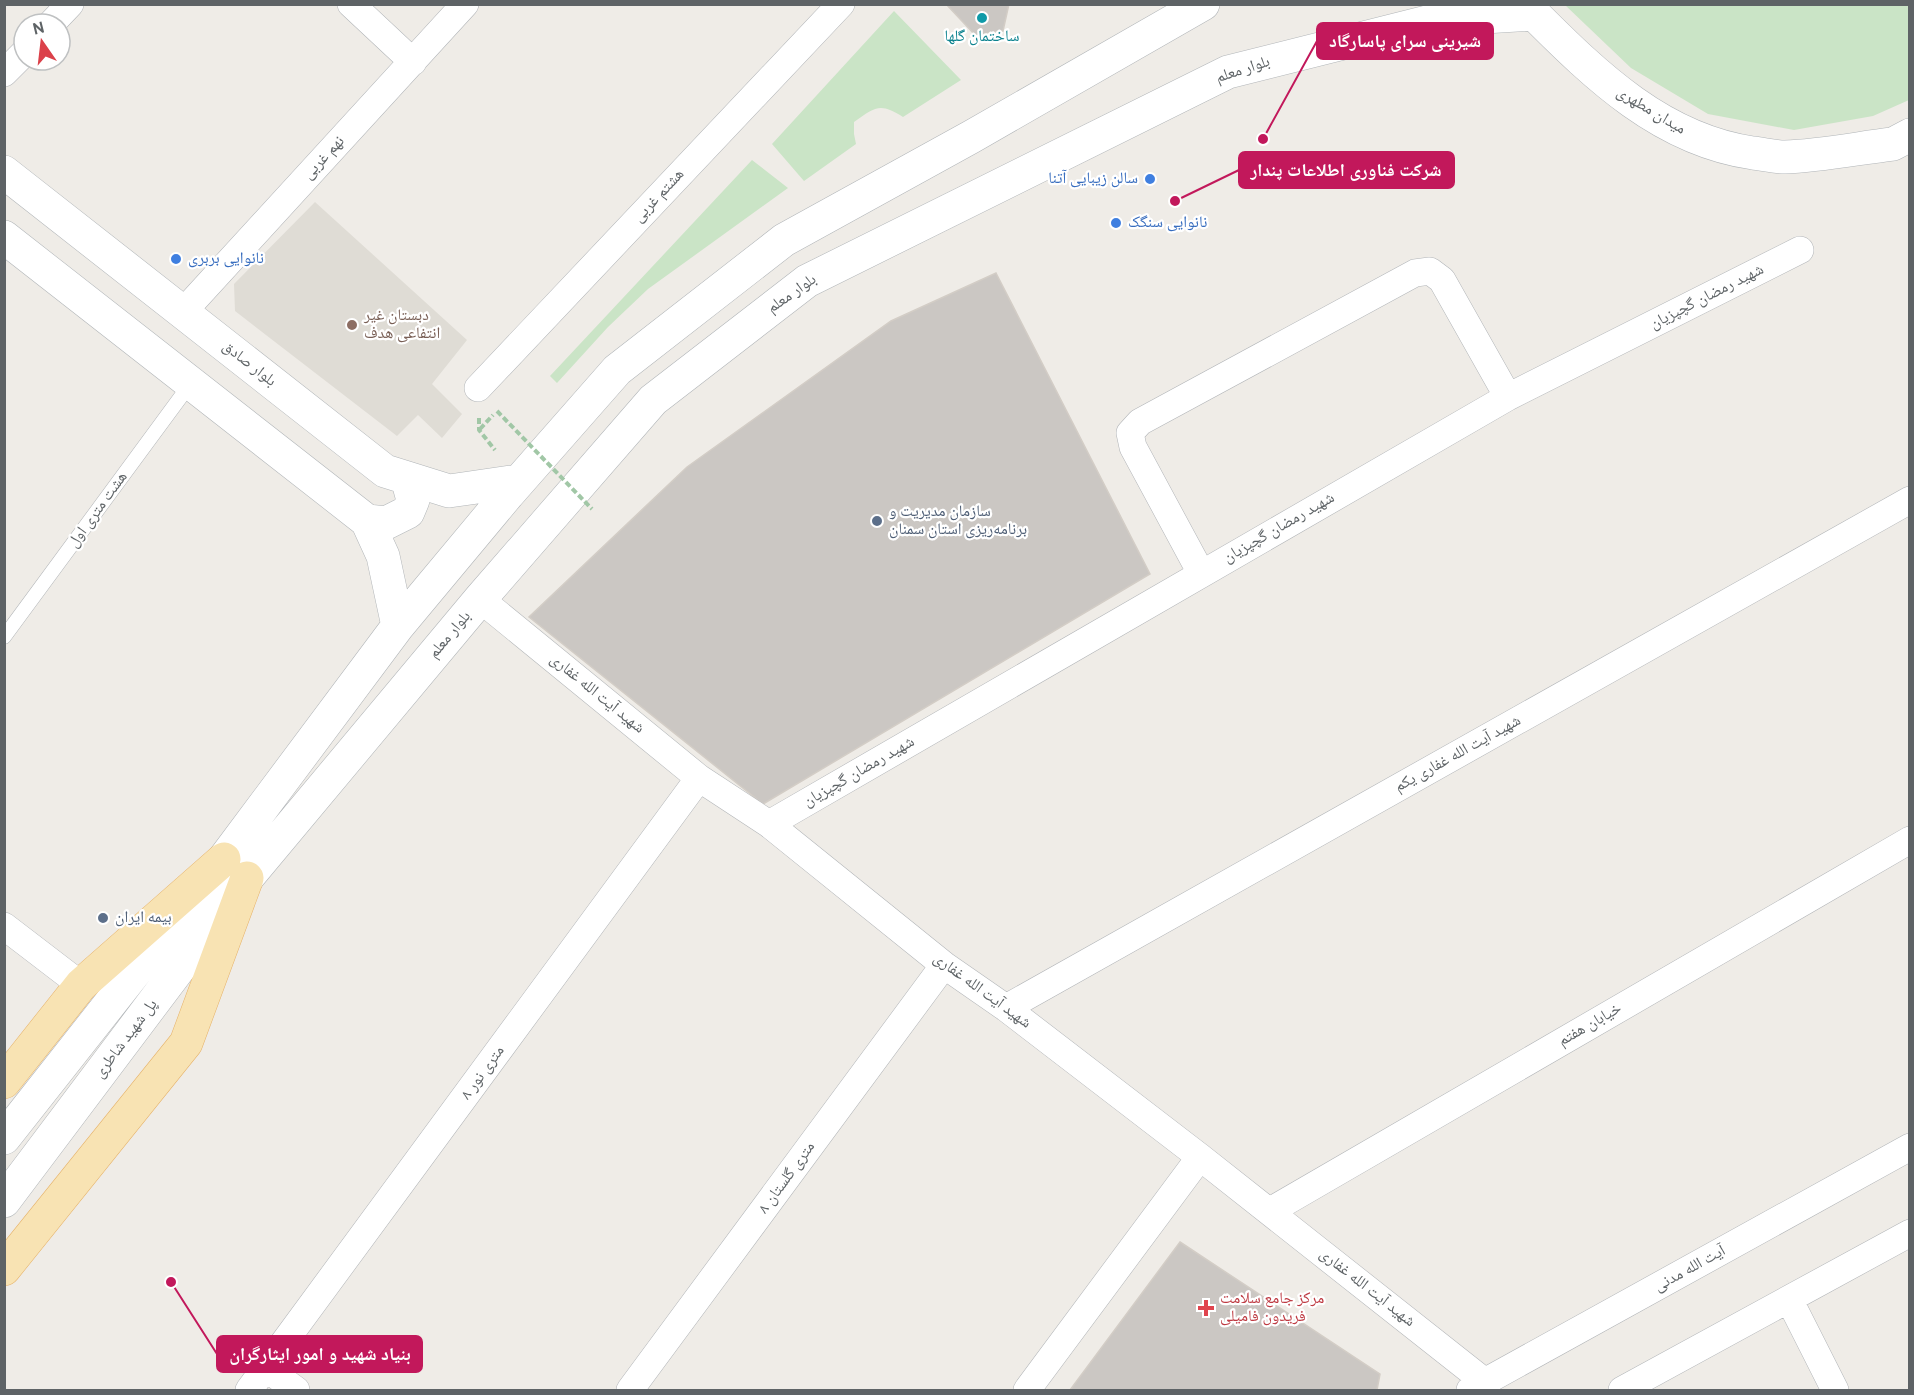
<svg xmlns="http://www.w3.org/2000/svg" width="1914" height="1395" font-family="Overpass,'Noto Naskh Arabic',sans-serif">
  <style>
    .education { fill: #dfdcd5 }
    .green { fill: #cae4c6 }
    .building { fill: #cbc7c3; stroke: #d3cdc6; stroke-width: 1.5 }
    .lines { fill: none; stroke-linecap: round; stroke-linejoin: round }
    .lane-casing { stroke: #b2b5b8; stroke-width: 15 }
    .street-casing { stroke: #b2b5b8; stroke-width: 28 }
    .secondary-casing { stroke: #b1b5b8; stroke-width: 34 }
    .primary-casing { stroke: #e6b269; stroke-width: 34 }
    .path { stroke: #a1c7a6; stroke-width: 4; stroke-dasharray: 6 3; stroke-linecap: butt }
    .lane { stroke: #fff; stroke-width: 14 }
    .street { stroke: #fff; stroke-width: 27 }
    .secondary { stroke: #fff; stroke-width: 33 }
    .primary { stroke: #f8e3b3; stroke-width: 33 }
    .path-bridge { stroke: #a1c7a6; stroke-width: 4; stroke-dasharray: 6 3; stroke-linecap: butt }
    .culture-dot { fill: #0f9aa8; stroke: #fff; stroke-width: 2 }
    .shop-dot { fill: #3f7fe0; stroke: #fff; stroke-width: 2 }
    .education-dot { fill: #8d6e63; stroke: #fff; stroke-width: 2 }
    .service-dot { fill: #5c6f8a; stroke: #fff; stroke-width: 2 }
    .health-dot { fill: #e0444e; stroke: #fff; stroke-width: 2 }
    .labels { text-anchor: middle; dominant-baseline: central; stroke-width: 4.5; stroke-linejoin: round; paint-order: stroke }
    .culture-label { font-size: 16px; fill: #0d838f; stroke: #fff }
    .street-label { font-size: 16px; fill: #5e6366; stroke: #fff }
    .shop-label { font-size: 16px; fill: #366cbe; stroke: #fff; text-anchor: start }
    .education-label { font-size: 16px; fill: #785e54; stroke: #fff; text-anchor: start }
    .service-label { font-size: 16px; fill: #4e5e75; stroke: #fff; text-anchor: start }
    .health-label { font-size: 16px; fill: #be3a42; stroke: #fff; text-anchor: start }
    .leader { fill: none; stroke: #c2185b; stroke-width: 2 }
    .callout-dot { fill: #c2185b; stroke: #fff; stroke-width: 2 }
    .callout { fill: #c2185b; stroke: #c2185b; stroke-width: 2 }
    .callout-label { font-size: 18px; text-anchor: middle; font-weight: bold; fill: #fff }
  </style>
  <rect width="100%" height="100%" fill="#efece7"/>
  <path class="education" d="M315 202 467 340 432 384 462 414 442 438 418 415 397 436 235 311 234 284Z"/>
  <path class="green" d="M1565 5H1909V100L1873 116 1794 130 1708 114 1631 68Z
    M894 11 961 80 903 117C880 102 875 107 854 122V134L856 144 804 181 772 144Z
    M752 160 788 188 648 289 608 327 557 383 550 376Z"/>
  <path class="building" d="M946 4H1009L1003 31 975 35Z
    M996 273 1150 574 763 804 529 617 687 467 891 321Z
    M1180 1242 1380 1374 1377 1390H1070Z"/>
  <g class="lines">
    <defs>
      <path id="lane" d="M4 637 191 383"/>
      <path id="street" d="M351 4 413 62
        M51 24 70 4
        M4 73 24 53
        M183 312 465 4
        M478 388 841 4
        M1201 573 1133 447 1130 433 1140 422 1415 273 1430 271 1442 280 1508 397
        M480 599 699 778 769 824 944 965 1006 1008 1200 1157 1485 1382
        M769 824 1508 397 1800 250
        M4 926 81 985
        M1006 1008 1910 500
        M1270 1211 1910 840
        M1789 1299 1835 1390
        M266 1368 296 1390
        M249 1390 699 778
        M630 1390 944 965
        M1027 1390 1200 1157
        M1470 1390 1910 1147
        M1622 1390 1910 1233"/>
      <path id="secondary" d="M1530 4 1534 14C1596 76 1662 140 1753 153 1763 154 1774 157 1785 157 1819 156 1859 148 1893 144L1910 135
        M4 172 385 471 449 491 519 481
        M4 237 367 521 383 556 398 626
        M367 521 386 523 408 512 413 500 407 478
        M4 1138 224 859 398 626 508 494 617 370 784 240 971 137 1203 4
        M4 1201 247 878 480 599 653 400 807 281 1228 72 1435 20 1534 14"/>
      <path id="primary" d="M4 1082 81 985 224 859
        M4 1269 186 1043 247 878"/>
    </defs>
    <use href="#lane" class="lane-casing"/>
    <use href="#street" class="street-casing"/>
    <use href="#secondary" class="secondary-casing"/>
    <use href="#primary" class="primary-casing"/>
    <path class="path" d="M479 418V430L495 450
      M480 429 493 415"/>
    <use href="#lane" class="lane"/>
    <use href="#street" class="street"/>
    <use href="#secondary" class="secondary"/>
    <use href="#primary" class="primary"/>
    <path class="path-bridge" d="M497 411 592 509"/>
  </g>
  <circle class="culture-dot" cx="982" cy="18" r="6"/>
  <g class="shop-dot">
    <circle cx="1150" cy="179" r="6"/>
    <circle cx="1116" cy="223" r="6"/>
    <circle cx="176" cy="259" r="6"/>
  </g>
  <circle class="education-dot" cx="352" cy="325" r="6"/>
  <g class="service-dot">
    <circle cx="877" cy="521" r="6"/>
    <circle cx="103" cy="918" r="6"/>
  </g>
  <path class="health-dot" d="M1203 1299h6v6h6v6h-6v6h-6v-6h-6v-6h6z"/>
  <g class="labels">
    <g class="culture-label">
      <text x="982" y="37">ساختمان گلها</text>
    </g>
    <g class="street-label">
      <text transform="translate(1243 70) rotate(-18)">بلوار معلم</text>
      <text transform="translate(1651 111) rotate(31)">میدان مطهری</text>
      <text transform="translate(324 158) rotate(-47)">نهم غربی</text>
      <text transform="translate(659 196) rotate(-47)">هشتم غربی</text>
      <text transform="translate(792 294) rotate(-35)">بلوار معلم</text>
      <text transform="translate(1707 297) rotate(-27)">شهید رمضان گچپزیان</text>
      <text transform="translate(249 364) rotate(38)">بلوار صادق</text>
      <text transform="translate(98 510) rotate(-54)">هشت متری اول</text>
      <text transform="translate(1279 528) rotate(-30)">شهید رمضان گچپزیان</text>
      <text transform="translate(450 635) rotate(-50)">بلوار معلم</text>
      <text transform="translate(597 694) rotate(39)">شهید آیت الله غفاری</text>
      <text transform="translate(1458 754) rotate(-29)">شهید آیت الله غفاری یکم</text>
      <text transform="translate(859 772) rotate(-30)">شهید رمضان گچپزیان</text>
      <text transform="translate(982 991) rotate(36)">شهید آیت الله غفاری</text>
      <text transform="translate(1590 1025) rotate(-30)">خیابان هفتم</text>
      <text transform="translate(126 1039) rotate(-53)">پل شهید شاطری</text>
      <text transform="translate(483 1073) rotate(-54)">۸ متری نور</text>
      <text transform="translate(787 1178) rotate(-54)">۸ متری گلستان</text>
      <text transform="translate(1690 1269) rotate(-29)">آیت الله مدنی</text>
      <text transform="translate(1367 1288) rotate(38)">شهید آیت الله غفاری</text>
    </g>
    <g class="shop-label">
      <text x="1138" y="179" text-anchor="end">سالن زیبایی آتنا</text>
      <text x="1128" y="223">نانوایی سنگک</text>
      <text x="188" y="259">نانوایی بربری</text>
    </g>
    <g class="education-label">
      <text x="364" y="316">دبستان غیر<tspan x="364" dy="18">انتفاعی هدف</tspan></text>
    </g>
    <g class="service-label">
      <text x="889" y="512">سازمان مدیریت و<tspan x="889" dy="18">برنامه‌ریزی استان سمنان</tspan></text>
      <text x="115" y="918">بیمه ایران</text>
    </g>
    <g class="health-label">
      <text x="1220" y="1299">مرکز جامع سلامت<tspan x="1220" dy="18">فریدون فامیلی</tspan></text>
    </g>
  </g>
  <path class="leader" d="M1263 139L1317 41M1175 201L1239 170M171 1282L217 1354"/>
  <g class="callout-dot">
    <circle cx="1263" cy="139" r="6"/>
    <circle cx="1175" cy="201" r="6"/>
    <circle cx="171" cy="1282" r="6"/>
  </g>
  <g class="callout">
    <rect x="1317" y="23" width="176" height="36" rx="6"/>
    <rect x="1239" y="152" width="215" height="36" rx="6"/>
    <rect x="217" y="1336" width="205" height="36" rx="6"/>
  </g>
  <g class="callout-label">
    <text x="1405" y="47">شیرینی سرای پاسارگاد</text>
    <text x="1346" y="176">شرکت فناوری اطلاعات پندار</text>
    <text x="320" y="1360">بنیاد شهید و امور ایثارگران</text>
  </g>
  <rect width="1914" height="1395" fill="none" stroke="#5e6366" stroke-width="12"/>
  <g transform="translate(42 42) rotate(346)"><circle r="28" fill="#ffffff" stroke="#bfc1c2" stroke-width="1.5"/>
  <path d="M0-4.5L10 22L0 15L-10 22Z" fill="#db414a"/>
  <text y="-9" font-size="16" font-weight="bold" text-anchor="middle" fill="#5e6366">N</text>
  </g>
</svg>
